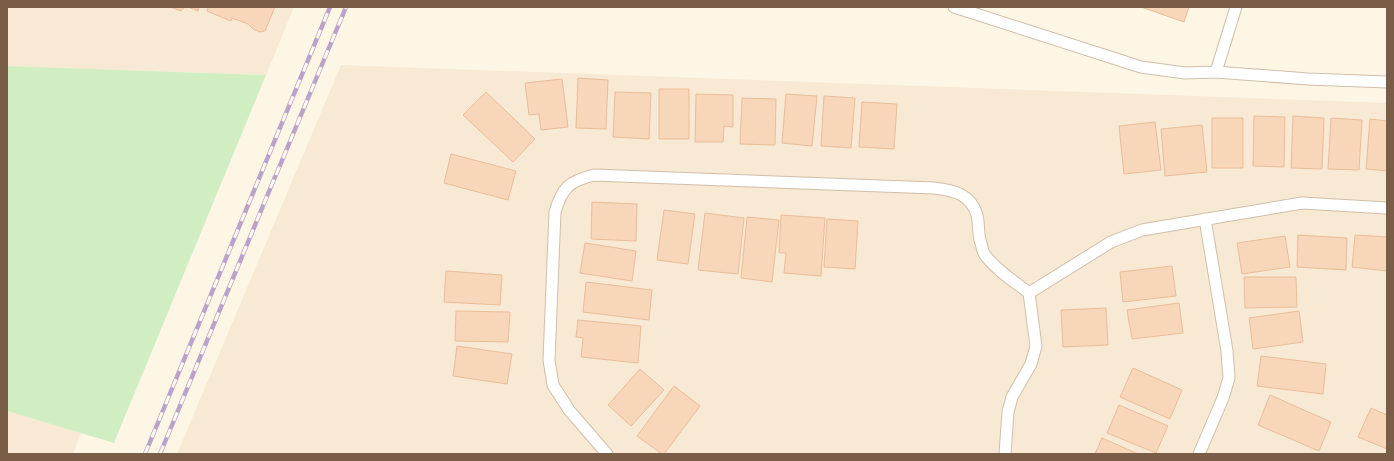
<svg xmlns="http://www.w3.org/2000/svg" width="1394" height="461" font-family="'Source Sans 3',sans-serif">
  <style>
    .residential { fill: #f7e9d3 }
    .green { fill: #d1eec2 }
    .building { fill: #f7d6ba; stroke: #ebbd98 }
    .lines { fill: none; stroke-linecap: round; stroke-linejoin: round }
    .service-casing { stroke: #d1bea9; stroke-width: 13 }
    .service { stroke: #fff; stroke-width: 11 }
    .rail-casing { stroke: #baa2ca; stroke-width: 4.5 }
    .rail { stroke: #fff9ed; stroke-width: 3; stroke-dasharray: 9; stroke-linecap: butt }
  </style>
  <rect width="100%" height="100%" fill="#fef6e5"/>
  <path class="residential" d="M7 7H294L266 75 7 66Z
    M341 65 1387 103V454H177Z
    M7 411 81 433 73 454H7Z"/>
  <path class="green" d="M7 66 266 75 114 443 7 411Z"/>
  <path class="building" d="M170 7H185L181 11Z
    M188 7H199L198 11Z
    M208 7H275L265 31 260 32 253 29 248 24 232 18 231 21 207 11Z
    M1141 7H1189L1184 22Z
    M578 78 608 80 606 129 576 128Z
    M562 79 568 127 541 130 539 114 529 115 525 83Z
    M659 89H689V139H659Z
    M486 92 535 139 513 162 463 115Z
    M615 92 651 93 649 139 613 137Z
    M696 94 733 95V127L724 126 723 142H695Z
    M786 94 817 96 812 146 782 143Z
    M824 96 855 98 851 148 821 146Z
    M742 98 776 99 775 145 740 144Z
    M862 102 897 104 894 149 859 147Z
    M1254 116 1285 117 1284 167 1253 166Z
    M1293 116 1324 118 1322 169 1291 168Z
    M1212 118H1243V168H1212Z
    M1331 118 1362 120 1359 170 1328 169Z
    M1370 119 1387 121V171L1366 169Z
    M1155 122 1161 170 1124 174 1119 126Z
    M1202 125 1207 172 1165 176 1161 129Z
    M451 154 516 171 508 200 444 183Z
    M592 202 637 204 636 241 591 239Z
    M664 210 695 214 688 264 657 260Z
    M705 213 744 218 738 274 698 270Z
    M781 215 825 218 821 276 784 273 786 253H779Z
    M747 217 779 220 772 282 741 278Z
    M827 219 858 221 855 269 824 267Z
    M1298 235 1347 238 1346 270 1297 267Z
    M1355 235 1387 237V271L1352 267Z
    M1285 236 1290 267 1242 274 1237 243Z
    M585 243 636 251 632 281 580 273Z
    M1172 266 1176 296 1123 302 1120 272Z
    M446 271 502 275 500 305 444 302Z
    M1244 277H1296L1297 307 1245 308Z
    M586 282 652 290 649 320 583 312Z
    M1179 303 1183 333 1132 339 1127 310Z
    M1106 308 1108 345 1063 347 1061 310Z
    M456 311 510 312 508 342 455 341Z
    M1299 311 1303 342 1253 349 1249 318Z
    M578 320 641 326 638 363 581 357 583 338 576 337Z
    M457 346 512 354 507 384 453 376Z
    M1261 356 1326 364 1323 394 1257 386Z
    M1133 368 1182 390 1170 419 1120 397Z
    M640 369 664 390 631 426 608 405Z
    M674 386 700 406 664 454H662L637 436Z
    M1270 395 1331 422 1319 451 1258 425Z
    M1119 405 1168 426 1156 453 1107 433Z
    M1371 408 1387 415V449L1358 437Z
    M1102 438 1138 454H1095Z"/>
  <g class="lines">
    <defs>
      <path id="service" d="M954 7 1141 67 1185 73 1216 72 1308 79 1387 82
        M1216 72 1236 7
        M1029 293 1111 242 1142 230 1302 203 1387 208
        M607 454 569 410 553 385 549 360 555 212C562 188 569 181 594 175L934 188C953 190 971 194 977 215 979 223 978 232 980 240 982 245 982 251 985 255 996 270 1015 282 1029 293L1036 346 1031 364 1012 397 1008 412 1005 454
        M1199 454 1223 398 1229 378 1227 351 1205 219"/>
    </defs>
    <use href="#service" class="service-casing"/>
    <use href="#service" class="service"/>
    <defs>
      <path id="rail" d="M276 175 346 7
        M145 454 330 7
        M160 454 275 177"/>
    </defs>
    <use href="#rail" class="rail-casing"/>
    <use href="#rail" class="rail"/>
  </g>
  <rect width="1394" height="461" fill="none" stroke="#7a5d47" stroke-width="16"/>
</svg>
